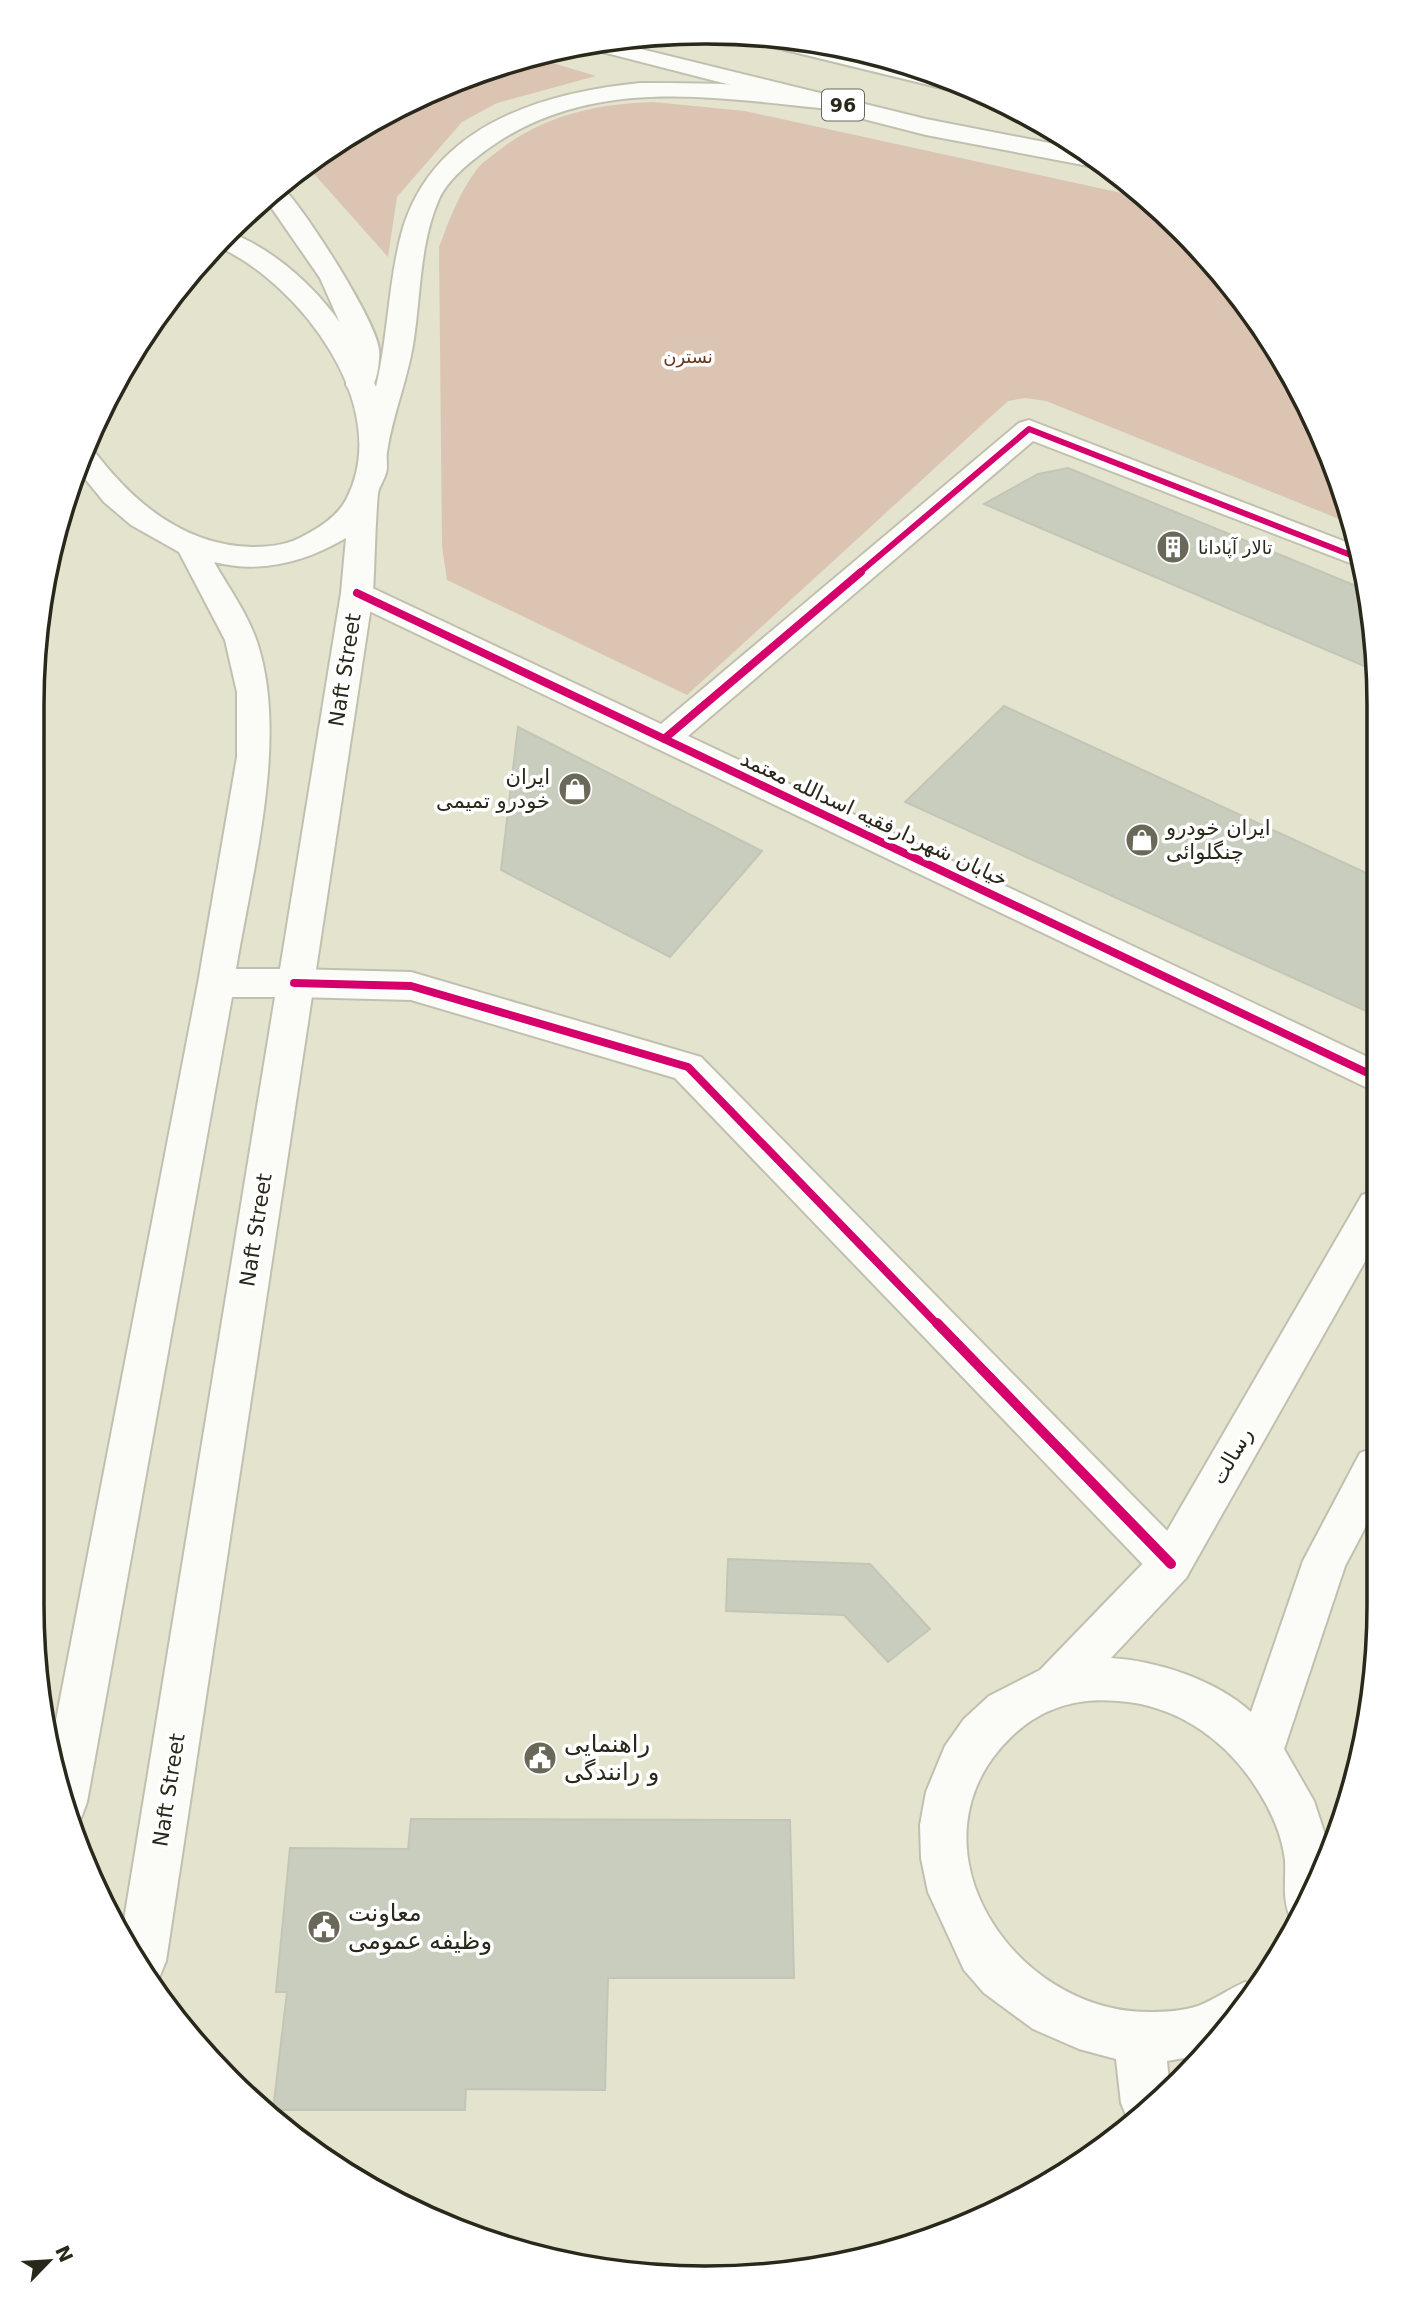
<svg xmlns="http://www.w3.org/2000/svg" width="1411" height="2310" font-family="'DejaVu Sans','Noto Naskh Arabic',sans-serif">
  <style>
    .green { fill: #dcc4b2 }
    .building { fill: #c9cdbe; stroke: #c3c6b7; stroke-width: 2 }
    .lines { fill: none; stroke-linecap: round; stroke-linejoin: round }
    .minor-casing { stroke: #c1c0b0; stroke-width: 4 }
    .major-casing { stroke: #c1c0b0; stroke-width: 4 }
    .highway-casing { stroke: #c1c0b0; stroke-width: 4 }
    .minor { fill: #fbfbf8; fill-rule: evenodd }
    .major { fill: #fbfbf8; fill-rule: evenodd }
    .highway { fill: #fbfbf8; fill-rule: evenodd }
    .cycleway-far2-casing { stroke: #fff; stroke-width: 10 }
    .cycleway-far1-casing { stroke: #fff; stroke-width: 12 }
    .cycleway-casing { stroke: #fff; stroke-width: 15 }
    .cycleway-far2 { stroke: #d6006c; stroke-width: 6 }
    .cycleway-far1 { stroke: #d6006c; stroke-width: 8 }
    .cycleway { stroke: #d6006c; stroke-width: 10 }
    .labels { text-anchor: middle; dominant-baseline: central; stroke-width: 7; stroke-linejoin: round; paint-order: stroke }
    .far-park-label { font-size: 18px; fill: #69331c; stroke: #fff }
    .far-poi-label { font-size: 18px; fill: #29281a; stroke: #fff; text-anchor: start }
    .shield { fill: #fff; stroke: #69685f; stroke-width: 2 }
    .shield-label { font-size: 19px; font-weight: bold; fill: #29281a }
    .street-label { font-size: 21px; fill: #29281a; stroke: #fff }
    .poi-label { font-size: 21px; fill: #29281a; stroke: #fff; text-anchor: end }
    .near-poi-label { font-size: 24px; fill: #29281a; stroke: #fff; text-anchor: start }
    .rim { fill: none; stroke: #29281a; stroke-width: 3.5 }
  </style>
  <rect width="100%" height="100%" fill="#e4e3ce"/>
  <path class="green" d="M533 57 596 76 497 103 462 122 397 197 388 257 307 166 368 122 488 67Z
    M653 102 745 111 1145 198 1212 261 1289 369 1354 525 1046 401 1025 398 1008 401 687 695 447 580 442 546 439 247C449 220 459 193 477 169 482 163 490 157 497 152 543 115 596 104 653 102Z"/>
  <path class="building" d="M1068 468 1366 590 1378 672 984 504 1038 474Z
    M1004 706 1377 878V1016L905 802Z
    M518 727 762 851 670 957 501 870Z
    M728 1559 870 1564 930 1629 888 1662 844 1615 726 1611Z
    M411 1819 790 1820 794 1978H608L605 2090 466 2089 465 2110H273L287 1992H276L290 1848 408 1849Z"/>
  <g class="lines">
    <defs>
      <path id="minor" d="M1029 420 1359 547 1363 568 1033 441 688 736 1376 1061V1092L346 600 341 593 346 586 357 583 368 586 661 724 1019 423Z
        M294 969 411 972 701 1057 1186 1550 1193 1564 1186 1578 1171 1584 1156 1578 675 1078 411 1000 294 997 281 993 276 983 281 973Z"/>
      <path id="major" d="M640 83C699 83 781 83 838 97L841 102 838 107 829 109C710 97 589 75 486 150 469 163 448 179 439 199 419 245 421 296 413 345 407 381 392 417 387 452 386 459 388 467 386 473 384 480 379 487 378 493 375 525 375 560 373 593L166 1961 159 1978 153 1981 123 1926 275 997H232L87 1802 81 1818 68 1823 53 1736 198 983 237 757V692L225 640 179 552 131 525 104 502 77 469 84 445 91 447C130 500 182 545 251 547 271 547 289 545 307 534 322 526 337 516 346 500 395 407 300 283 217 246L229 233H232C299 262 348 321 376 387 388 337 388 285 401 235 430 126 540 93 640 83ZM346 538 341 593 280 969H236C252 871 289 738 257 642 248 614 228 587 214 562 261 574 305 562 346 538Z
        M1376 1190V1242L1186 1578 1111 1658C1158 1661 1216 1680 1251 1712L1303 1561 1360 1453 1375 1447V1509L1345 1566 1284 1749 1314 1801 1331 1853 1295 1919 1290 1917C1282 1897 1286 1881 1285 1860 1282 1835 1272 1813 1259 1792 1228 1741 1178 1705 1118 1701 1078 1697 1041 1708 1012 1736 900 1843 1013 2014 1151 2012 1166 2012 1183 2011 1198 2006 1214 2000 1229 1989 1245 1982L1256 1987 1240 2014 1196 2056 1167 2061 1169 2082 1128 2120 1121 2103 1116 2059 1079 2049 1033 2029 984 1993 964 1970 928 1892 921 1858 920 1825 926 1792 945 1746 964 1719 989 1696 1040 1670 1156 1550 1362 1195Z"/>
      <path id="highway" d="M732 33C807 31 910 66 980 92L970 95 736 38Z
        M604 40 926 119 1080 149 1108 166 1099 168 926 135 579 46Z
        M280 185C302 204 377 322 379 350 380 361 377 382 370 391L360 394 350 391 346 385 351 348 320 278 264 197Z"/>
    </defs>
    <use href="#minor" class="minor-casing"/>
    <use href="#major" class="major-casing"/>
    <use href="#highway" class="highway-casing"/>
    <use href="#minor" class="minor"/>
    <use href="#major" class="major"/>
    <use href="#highway" class="highway"/>
    <defs>
      <path id="cycleway-far2" d="M859 573 1029 429 1361 559"/>
      <path id="cycleway-far1" d="M357 593 1376 1077
        M664 739 861 572
        M294 983 411 986 688 1067 938 1325"/>
      <path id="cycleway" d="M937 1323 1171 1564"/>
    </defs>
    <use href="#cycleway-far2" class="cycleway-far2-casing"/>
    <use href="#cycleway-far1" class="cycleway-far1-casing"/>
    <use href="#cycleway" class="cycleway-casing"/>
    <use href="#cycleway-far2" class="cycleway-far2"/>
    <use href="#cycleway-far1" class="cycleway-far1"/>
    <use href="#cycleway" class="cycleway"/>
  </g>
  <defs>
    <symbol id="building-disc" viewBox="-11 -11 22 22"><circle r="9.5" fill="#6a6959" stroke="#fff"/><path d="M-4-6H4V6H1V3H-1V6H-4ZM-2.5-4.3h1.7v1.8h-1.7ZM.8-4.3h1.7v1.8H.8ZM-2.5-1h1.7V.8h-1.7ZM.8-1h1.7V.8H.8Z" fill="#fff"/></symbol>
    <symbol id="shop-disc" viewBox="-11 -11 22 22"><circle r="9.5" fill="#6a6959" stroke="#fff"/><path d="M-5-2.5h2.3a2.7 3.5 0 0 1 5.4 0H5L5.5 6h-11ZM-1.5-2.5h3a1.5 2.3 0 0 0-3 0Z" fill="#fff"/></symbol>
    <symbol id="civic-disc" viewBox="-11 -11 22 22"><circle r="9.5" fill="#6a6959" stroke="#fff"/><path d="M-.6-6.5H3V-4.5H.6V-3L4-1V1h2V6H-6V1h2V-1L-.6-3ZM-1.2 2.5V6h2.4V2.5Z" fill="#fff"/></symbol>
  </defs>
  <g fill-rule="evenodd">
    <use href="#building-disc" x="1154" y="528" width="38" height="38"/>
    <use href="#shop-disc" x="556" y="770" width="38" height="38"/>
    <use href="#shop-disc" x="1123" y="821" width="38" height="38"/>
    <use href="#civic-disc" x="521" y="1739" width="38" height="38"/>
    <use href="#civic-disc" x="305" y="1908" width="38" height="38"/>
  </g>
  <g class="labels">
    <g class="far-park-label">
      <text x="688" y="356">نسترن</text>
    </g>
    <g class="far-poi-label">
      <text x="1198" y="547">تالار آپادانا</text>
    </g>
    <rect class="shield" x="822" y="89.5" width="42" height="31" rx="5"/>
    <g class="shield-label">
      <text x="843" y="105">96</text>
    </g>
    <g class="street-label">
      <text transform="translate(345 670) rotate(-81)">Naft Street</text>
      <text transform="translate(874 819) rotate(25)">خیابان شهردارفقیه اسدالله معتمد</text>
      <text transform="translate(256 1230) rotate(-81)">Naft Street</text>
      <text transform="translate(1232 1456) rotate(-60)">رسالت</text>
      <text transform="translate(169 1790) rotate(-81)">Naft Street</text>
    </g>
    <g class="poi-label">
      <text x="550" y="777">ایران<tspan x="550" dy="24">خودرو تمیمی</tspan></text>
      <text x="1166" y="828" text-anchor="start">ایران خودرو<tspan x="1166" dy="24">چنگلوائی</tspan></text>
    </g>
    <g class="near-poi-label">
      <text x="564" y="1744">راهنمایی<tspan x="564" dy="28">و رانندگی</tspan></text>
      <text x="348" y="1913">معاونت<tspan x="348" dy="28">وظیفه عمومی</tspan></text>
    </g>
  </g>
  <path d="M0 0H1411V2310H0ZM705 44H706A661 661 0 0 1 1367 705V1605A661 661 0 0 1 706 2266H705A661 661 0 0 1 44 1605V705A661 661 0 0 1 705 44Z" fill="#fff" fill-rule="evenodd"/>
  <path class="rim" d="M705 44H706A661 661 0 0 1 1367 705V1605A661 661 0 0 1 706 2266H705A661 661 0 0 1 44 1605V705A661 661 0 0 1 705 44Z"/>
  <g transform="translate(49 2261) rotate(65)" stroke="#ffffff" stroke-width="5" paint-order="stroke">
  <path d="M0-5L12 26L0 18L-12 26Z" fill="#29281a"/>
  <text y="-10" font-size="19" font-weight="bold" text-anchor="middle" fill="#29281a">N</text>
  </g>
</svg>
